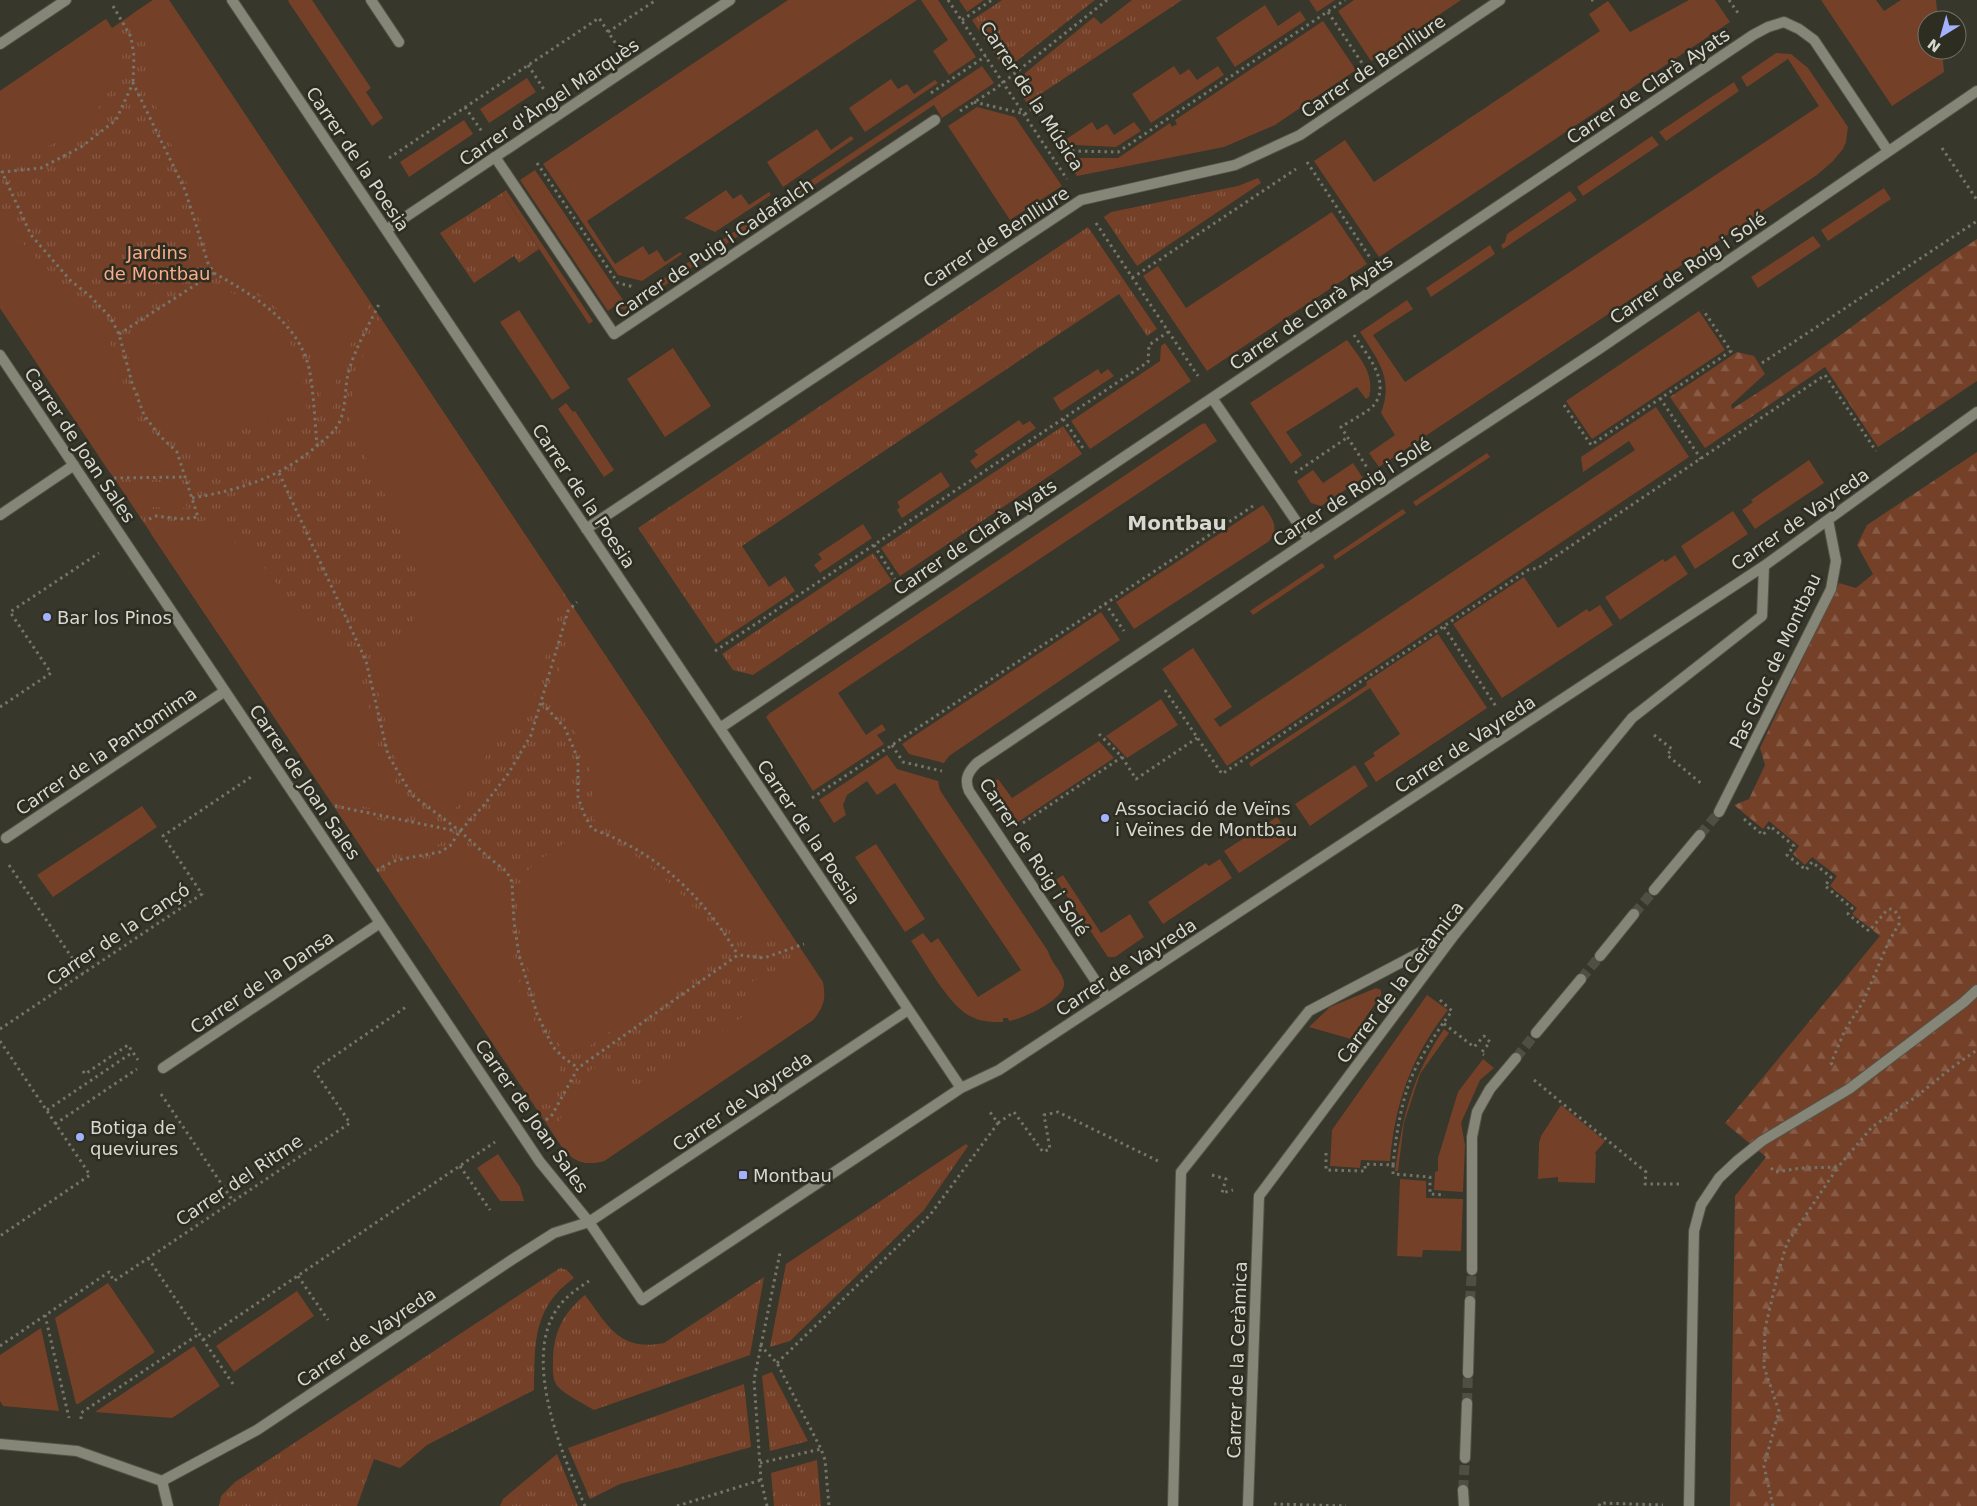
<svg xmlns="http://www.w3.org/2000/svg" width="1977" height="1506" font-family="'DejaVu Sans',sans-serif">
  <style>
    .grass { fill: url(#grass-tufts) }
    .forest { fill: url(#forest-firs) }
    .garden { fill: #754028 }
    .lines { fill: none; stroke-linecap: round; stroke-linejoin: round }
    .minor-tunnel { stroke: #4f4f44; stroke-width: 10; stroke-dasharray: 10 5; stroke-linecap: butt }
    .service-casing { stroke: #525348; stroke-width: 12 }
    .minor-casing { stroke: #525348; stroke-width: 12 }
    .path { stroke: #75756b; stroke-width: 3; stroke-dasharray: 2.5 4; stroke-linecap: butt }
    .service { stroke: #858677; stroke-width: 10 }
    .minor { stroke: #858677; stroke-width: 10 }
    .poi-dot { fill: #a3b2fd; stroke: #2d2d21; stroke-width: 2 }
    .labels { text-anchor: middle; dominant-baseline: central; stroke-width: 5; stroke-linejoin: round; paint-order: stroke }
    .street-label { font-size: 18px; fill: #d7d8d0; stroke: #2d2d21 }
    .park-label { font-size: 18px; fill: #faac8a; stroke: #2d2d21 }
    .poi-label { font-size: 18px; fill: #d7d8d0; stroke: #2d2d21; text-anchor: start }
    .quarter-label { font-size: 20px; font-weight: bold; fill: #d7d8d0; stroke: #2d2d21 }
  </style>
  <defs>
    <pattern id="grass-tufts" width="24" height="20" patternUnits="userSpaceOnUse" patternTransform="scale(1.25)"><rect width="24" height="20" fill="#754028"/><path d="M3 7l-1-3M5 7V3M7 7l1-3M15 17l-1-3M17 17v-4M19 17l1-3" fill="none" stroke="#885b46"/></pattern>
    <pattern id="forest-firs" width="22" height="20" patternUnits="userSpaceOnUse" patternTransform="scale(1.25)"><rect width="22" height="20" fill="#754028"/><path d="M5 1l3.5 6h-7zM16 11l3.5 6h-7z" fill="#885b46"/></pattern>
  </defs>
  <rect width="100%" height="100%" fill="#37372b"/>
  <path class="grass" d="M153 0H169L823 982C826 998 823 1008 813 1020L604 1161C588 1165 579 1163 566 1153L0 308V91L106 19 112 28Z
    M1002 0H1095L1005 70 972 20Z
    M1132 0H1182L1027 103 1013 83 1094 17 1101 24Z
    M1258 178 1261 183 1137 266 1104 217 1111 212 1238 186Z
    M502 193 539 249 519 263 514 256 474 283 440 233Z
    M1088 227 1157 329 1147 336 1119 294 742 546 769 587 785 576 795 591 716 644 638 528Z
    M1063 426 1082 454 900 576 881 548Z
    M873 553 892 581 753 675 733 670 722 654Z
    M966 1144 968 1146 924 1210 790 1341 770 1347 786 1264Z
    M560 1268 567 1270 574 1278C532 1308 535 1344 534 1390L427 1445 400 1468 374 1459 357 1506H219L221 1496 235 1482Z
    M764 1277 750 1355 594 1410C586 1405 560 1392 556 1384 552 1377 553 1369 553 1362 553 1333 563 1313 585 1295 608 1326 620 1352 664 1343Z
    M772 1372 808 1441 770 1451 762 1376Z
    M744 1384 751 1447 620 1484 590 1499 568 1448Z
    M557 1454 578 1506H500L503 1499Z
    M817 1460 821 1506H774L771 1473Z"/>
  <path class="forest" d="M1977 239V381L1878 447 1825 367 1705 448 1670 397 1737 352 1754 356 1765 374 1731 405 1732 409C1816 357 1893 293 1977 239Z
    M1977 452V1506H1730L1735 1196 1766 1157 1725 1123 1880 936 1852 914 1857 908 1830 886 1837 876 1812 857 1805 865 1793 854 1799 846 1769 821 1763 829 1734 805 1749 799 1765 765 1760 748 1839 583 1856 588 1873 574 1857 545 1867 525Z"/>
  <path class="garden" d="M153 0H169L370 302 339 370 335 385 332 418H322L321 394 316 371 308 348 296 328 280 311 261 295 214 265 210 256 199 213 153 99 145 39 132 14Z
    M289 0H312L371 88 366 92 383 118 372 126 288 1Z
    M788 0H917L587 221 615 264 643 246 649 255 657 250 665 262 680 252 682 254 642 281 618 275 543 164Z
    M921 0H938L976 57 949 75 933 51 948 40Z
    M959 0H984L967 12Z
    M1309 0H1335L1317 12Z
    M1354 0H1461L1371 61 1338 11Z
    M1689 0H1715L1730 22 1379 257 1314 161 1345 140 1374 182 1600 31 1589 14 1608 1 1630 32Z
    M1821 0H1876L1884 11 1901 0H1936L1938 20H1927V50H1942L1944 72 1892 106Z
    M1265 5 1278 26 1300 11 1306 20 1235 67 1216 38Z
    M106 19C137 65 99 126 53 144 37 151 17 151 0 149V91Z
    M1323 21 1356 70 1275 125 1224 147 1077 176 1064 158H1118L1170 123 1172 127 1177 124 1175 120Z
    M1776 53 1791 54 1808 68 1848 127 1846 142 1843 149 1833 161 1817 175 1379 467 1369 453 1395 435 1381 413C1394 379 1378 360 1360 332L1407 300 1413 309 1373 335 1405 382 1819 106 1788 59 1747 87 1741 77Z
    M982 66 994 83 942 118 934 105 628 310 621 309 616 305 608 311 520 180 535 170 623 300 629 302Z
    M1174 66 1180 75 1189 69 1197 80 1218 66 1224 75 1151 123 1132 94Z
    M527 78 536 92 489 123 480 109Z
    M891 79 898 89 907 84 914 94 935 80 938 83 865 132 849 108Z
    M1734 82 1739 91 1666 141 1659 132Z
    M977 107 1015 117 1062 186 1010 220 948 126Z
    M464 120 473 134 409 177 400 162Z
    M1092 122 1097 130 1107 124 1114 135 1134 122 1141 131 1116 147 1075 145 1067 143 1065 140Z
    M817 129 831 150 851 136 854 139 783 187 767 162Z
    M1652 136 1659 145 1583 196 1577 187Z
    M1884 188 1891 199 1828 241 1821 230Z
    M506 190 593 321 589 324 502 193Z
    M726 190 733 199 741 194 749 205 769 192 771 195 715 232 684 218Z
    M1570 191 1577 200 1503 249 1501 245 1505 242 1507 234Z
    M0 203C8 240 65 285 93 311 119 347 120 394 145 431 148 436 153 442 158 446 162 449 167 450 170 454 174 459 175 467 177 473H110L0 308Z
    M1332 212 1367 264 1207 371 1143 276 1158 266 1186 308Z
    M1813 236 1821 246 1758 288 1751 277Z
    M1490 245 1495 254 1431 297 1426 288Z
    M211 282C276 314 305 340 307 415 283 419 255 420 232 428 218 433 204 443 189 445 184 446 179 443 175 441 142 426 133 370 124 338Z
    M519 310 570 388 552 400 500 322Z
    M1699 311 1725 350 1592 439 1566 401Z
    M380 317 564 593 532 704 509 725 492 747 475 772 462 802 454 809H438L420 796 400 766 393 752 372 665 373 657 375 655 404 634 418 613 422 600 419 577 388 501 372 467 356 442 351 427 350 412 355 373Z
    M1347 340C1360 358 1375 374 1369 397L1366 399 1357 387 1286 432 1302 455 1291 464 1250 403Z
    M1165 343 1191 381 1090 449 1071 421 1160 361 1161 346Z
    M673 348 711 406 665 437 627 379Z
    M1098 369 1101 374 1108 369 1114 376 1061 411 1053 398Z
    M566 403 573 412 575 411 614 470 604 477 558 409Z
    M1656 407 1689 457 1227 766 1162 669 1193 648 1232 707 1214 719 1220 727 1635 450 1629 441 1583 472 1581 457Z
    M1019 420 1023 425 1030 421 1036 428 976 469 970 461 978 455 974 451Z
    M1205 423 1217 441 838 693 866 735 882 724 886 730 877 735 884 744 813 791 766 717 770 713 1200 425Z
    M1487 453 1490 457 1416 506 1413 502Z
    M1809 460 1824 483 1755 529 1742 510 1753 502 1751 500Z
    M1353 463 1363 478 1321 506 1311 503 1297 481 1313 470 1323 483Z
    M941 472 950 486 902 518 897 510 900 507 897 502Z
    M117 482H179L187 508 151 507 138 513Z
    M1263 505C1272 518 1281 528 1268 542L1134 629 1116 602Z
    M1403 509 1406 513 1335 560 1333 556Z
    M1733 511 1748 534 1695 569 1681 546Z
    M212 518 222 533 260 563 272 577 304 623 315 635 340 654 358 663 380 753 387 769 405 797 432 820 330 800 151 534 154 527 161 525 187 527Z
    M863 524 872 538 820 573 814 565 822 559 818 554Z
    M1675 555 1688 574 1620 620 1605 597 1663 559 1665 562Z
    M1322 563 1325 567 1253 615 1250 611Z
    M1524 577 1558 628 1587 609 1589 612 1600 605 1613 625 1502 698 1453 624Z
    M1101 612 1120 640 949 756 944 763 909 754 902 744Z
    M577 613 790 933V936L758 943 745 940 729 927 687 880 655 853 638 842 594 820 593 816C593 788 592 767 580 740 573 723 554 711 554 694L571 622Z
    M1438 634 1487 708 1376 782 1364 763 1375 756 1373 753 1400 734 1370 688 1251 767 1249 763 1367 685 1366 682Z
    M1161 699 1178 725 1127 758 1106 736Z
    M1099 741 1114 758 1018 822 992 783 998 779 1012 798Z
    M887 755 897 769 938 781 940 790 945 798 1048 951C1051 963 1062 971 1064 982 1067 999 1022 1019 1009 1021L1008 1018H1003V1022C993 1022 982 1022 972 1017 950 1008 925 961 911 941L923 933 931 943 938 938 978 997 1021 970 895 783 877 795 867 781 847 795 843 805 846 815 834 823 819 800Z
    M1355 765 1368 786 1310 826 1295 804Z
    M142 806 157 827 53 897 37 875Z
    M338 812 434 831 442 834 441 843 437 845 393 854 372 864Z
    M1277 817 1292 838 1239 873 1224 851Z
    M579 835C617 830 677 888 701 915 707 922 717 930 719 939 721 947 717 954 712 960L588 1047C579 1051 567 1053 560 1045 539 1023 507 909 520 882 529 863 561 845 579 835Z
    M876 844 925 919 905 932 855 857Z
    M462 845 499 872 507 885C507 936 514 976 535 1023 542 1039 554 1054 560 1070L537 1109 381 877C410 858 439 868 462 845Z
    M1220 859 1232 878 1163 924 1148 902 1206 863 1209 866Z
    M1063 875 1101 933 1130 914 1144 937 1115 957H1108L1056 880Z
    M805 956C821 980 835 994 813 1020L604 1161C575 1169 566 1153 552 1132L593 1067 633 1092 751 1011 747 984Z
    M1376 988 1381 990V995L1351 1039 1309 1027 1330 1007Z
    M1427 995 1448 1010C1411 1057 1395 1103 1390 1161L1361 1160 1360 1168 1330 1166 1332 1130Z
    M1444 1029 1449 1033 1420 1074 1404 1123 1398 1171H1395C1403 1115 1412 1076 1444 1029Z
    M1483 1059 1494 1068 1480 1080 1461 1123 1465 1145 1463 1192 1434 1190 1435 1172 1438 1171V1158L1458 1092Z
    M1561 1105 1605 1141 1595 1153 1596 1155 1595 1183 1558 1182V1177L1538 1179 1539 1143 1541 1136Z
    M498 1154 520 1187 524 1201H500L477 1168Z
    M1400 1179 1426 1181V1198L1463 1199 1461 1251 1423 1250 1422 1257 1397 1256Z
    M108 1283 155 1352 78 1404H76L55 1318Z
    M297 1291 314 1316 234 1372 216 1346Z
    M41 1328 59 1411 3 1406 0 1401V1355Z
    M194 1346 220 1386 172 1418 95 1412Z"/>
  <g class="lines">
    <path class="minor-tunnel" d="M1700 835 1719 812
      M1634 914 1654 890
      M1581 979 1600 956
      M1516 1058 1536 1033
      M1470 1301 1472 1270
      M1467 1403 1468 1373
      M1463 1490 1465 1458"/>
    <defs>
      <path id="service" d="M495 157 614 334 935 120
        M1173 1506 1181 1172 1309 1011 1455 934
        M1689 1506 1694 1231 1701 1205 1719 1178 1737 1161 1762 1141 1849 1089 1964 1002 1977 990"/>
      <path id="minor" d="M232 0 961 1088
        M371 0 399 42
        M0 44 66 0
        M386 230 730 0
        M0 355 540 1162 589 1222 642 1300 961 1088 999 1070 1764 566 1977 412
        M1212 398 1309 540
        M0 515 74 465
        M586 529 1081 200 1235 165 1300 135 1500 0
        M720 728 1753 35 1768 27 1784 22 1799 29 1814 40 1888 151
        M1719 812 1831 589 1836 561 1828 520
        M6 838 225 691
        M1654 890 1700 835
        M1600 956 1634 914
        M1107 998 969 791C964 779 968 772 977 763L1309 540 1599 349 1977 91
        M1536 1033 1581 979
        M163 1068 380 923
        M1472 1270V1137L1477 1112 1490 1089 1516 1058
        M1468 1373 1470 1301
        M0 1444 77 1451 162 1481
        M1465 1458 1467 1403
        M162 1481 257 1430 513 1259 554 1233 589 1222 908 1010
        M162 1481 168 1506
        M1463 1490 1464 1506
        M1248 1506 1259 1196 1455 934 1632 718 1762 616 1764 566"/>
    </defs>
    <use href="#service" class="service-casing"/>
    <use href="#minor" class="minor-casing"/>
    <path class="path" d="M948 0 1067 179
      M1591 0H1594
      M1729 0 1738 13
      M113 6 131 37 134 56 133 83
      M1328 12 1362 63
      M962 20 992 0
      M608 32 656 0
      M528 65 545 91
      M931 93 986 56
      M974 102 1025 114 1035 107 1062 147 1074 151 1118 152 1345 0
      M465 107 483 133
      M960 111 995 89 1107 0
      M1942 148 1977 200
      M389 158 599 18 616 44
      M1307 162 1371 259
      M537 163 618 283 634 287
      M1096 223 1198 376
      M214 273C253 295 301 323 310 373 314 397 315 422 317 446
      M1132 278 1296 169
      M119 334 214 273 208 263 185 190 133 83 116 120 81 147 41 168 2 172 31 235 70 280 91 297 110 317 119 334 132 383 144 415 159 435 177 452 198 517 182 519 156 516 145 521
      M1354 335C1366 354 1392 382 1374 405 1368 412 1350 421 1341 427L1368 469
      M1762 363 1977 221
      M1660 398 1701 459
      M1564 405 1591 445 1731 351 1703 310
      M1063 419 1085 451
      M279 473 366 661 388 755 412 795 460 831 487 856 507 872 512 882 514 922 519 955 537 1014 553 1047 564 1058 578 1068
      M1295 473 1348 437
      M114 478 186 477
      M192 498C240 490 282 477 319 444 329 436 339 428 342 415 346 402 345 387 348 374 354 350 368 327 379 304
      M874 545 895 579
      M1105 603 1124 631
      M1444 627 1497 708
      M715 651 1148 362 1149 345 1168 332
      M1165 690 1222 774 1528 570 1538 568 1825 375 1876 451
      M542 703 565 728 578 759V797L584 814 592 829C657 852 703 896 738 955
      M0 707 51 673 10 612 99 553
      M1099 734 1122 757 1136 779 1197 738
      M1654 735 1672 749 1667 755 1703 785
      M892 745 903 762 942 771
      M812 798 1253 506
      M335 806 456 831
      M1744 819 1763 835 1770 826 1794 846 1787 855 1806 870 1812 862 1831 877 1825 886 1852 908 1848 914 1869 931 1887 910 1891 909 1895 911 1899 917V924L1889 941 1863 1002 1845 1030 1831 1063 1834 1067
      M1023 823 1122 757
      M9 865 83 974
      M377 871 384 866 397 860 440 852 450 846 460 831 484 805 508 774 531 735 568 611 577 602
      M1440 1000 1452 1011 1443 1023 1474 1047 1484 1036 1490 1042 1481 1053 1484 1055
      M0 1029 202 894 163 836 251 777
      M0 1041 90 1175 0 1236
      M83 1071 85 1074 128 1045 138 1060
      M1534 1080 1646 1172 1645 1184H1681
      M161 1094 233 1201
      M47 1110 133 1052
      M546 1120 552 1115 578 1068 738 955 764 958 804 944
      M998 1123 1014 1112 1043 1152 1050 1149 1044 1115 1058 1112 1158 1161
      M55 1124 137 1069
      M1326 1153V1170L1365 1171V1164L1393 1165V1174L1430 1177V1194L1445 1195
      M1393 1165C1396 1137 1400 1108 1410 1081 1418 1060 1431 1042 1443 1023
      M460 1166 490 1210
      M1771 1168 1776 1172 1801 1168 1838 1167 1872 1127 1917 1096 1954 1066 1977 1050
      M1212 1175 1226 1179 1222 1193 1233 1190
      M148 1258 233 1384
      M298 1276 328 1320
      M45 1315 69 1418
      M203 1340 495 1142
      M760 1345 777 1363 821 1449 825 1460 829 1506
      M0 1346 109 1272 114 1281 350 1123 314 1070 406 1007
      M777 1363 930 1215 998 1123 990 1112
      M81 1419V1413L199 1334
      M760 1463 821 1449
      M1274 1504 1346 1506
      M585 1506C562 1455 522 1360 557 1309 565 1297 577 1289 589 1281
      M677 1506 761 1480
      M767 1506 761 1480 754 1380 780 1253
      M1599 1506 1600 1503 1663 1505
      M1773 1506 1764 1466 1779 1411 1764 1367 1765 1329 1778 1273 1787 1243 1838 1167"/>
    <use href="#service" class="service"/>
    <use href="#minor" class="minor"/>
  </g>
  <g class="poi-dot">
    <circle cx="47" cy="617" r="5"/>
    <circle cx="1105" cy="818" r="5"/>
    <circle cx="80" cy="1137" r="5"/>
    <rect x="738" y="1170" width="10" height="10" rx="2.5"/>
  </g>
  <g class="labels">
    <g class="street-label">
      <text transform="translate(1373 66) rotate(-34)">Carrer de Benlliure</text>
      <text transform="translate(1648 86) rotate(-34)">Carrer de Clarà Ayats</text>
      <text transform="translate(1032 96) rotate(57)">Carrer de la Música</text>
      <text transform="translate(549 102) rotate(-34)">Carrer d'Àngel Marquès</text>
      <text transform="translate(358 159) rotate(56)">Carrer de la Poesia</text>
      <text transform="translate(996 237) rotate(-33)">Carrer de Benlliure</text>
      <text transform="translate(714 248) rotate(-34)">Carrer de Puig i Cadafalch</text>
      <text transform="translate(1688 268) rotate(-34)">Carrer de Roig i Solé</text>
      <text transform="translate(1311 312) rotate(-34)">Carrer de Clarà Ayats</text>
      <text transform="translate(80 445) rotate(56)">Carrer de Joan Sales</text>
      <text transform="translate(1352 492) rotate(-33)">Carrer de Roig i Solé</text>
      <text transform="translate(584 496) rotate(56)">Carrer de la Poesia</text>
      <text transform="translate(1800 519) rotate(-35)">Carrer de Vayreda</text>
      <text transform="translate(975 537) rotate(-34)">Carrer de Clarà Ayats</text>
      <text transform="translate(1775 661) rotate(-65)">Pas Groc de Montbau</text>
      <text transform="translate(1465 744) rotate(-33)">Carrer de Vayreda</text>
      <text transform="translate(106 751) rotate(-34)">Carrer de la Pantomima</text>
      <text transform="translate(305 782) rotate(56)">Carrer de Joan Sales</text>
      <text transform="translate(809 832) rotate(56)">Carrer de la Poesia</text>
      <text transform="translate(1034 857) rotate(57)">Carrer de Roig i Solé</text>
      <text transform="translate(118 934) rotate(-34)">Carrer de la Cançó</text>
      <text transform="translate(1126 967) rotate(-33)">Carrer de Vayreda</text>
      <text transform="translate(262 982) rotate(-34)">Carrer de la Dansa</text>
      <text transform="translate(1400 982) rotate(-53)">Carrer de la Ceràmica</text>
      <text transform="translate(742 1101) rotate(-34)">Carrer de Vayreda</text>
      <text transform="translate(532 1116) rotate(55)">Carrer de Joan Sales</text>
      <text transform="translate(239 1180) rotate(-34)">Carrer del Ritme</text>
      <text transform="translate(366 1337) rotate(-34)">Carrer de Vayreda</text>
      <text transform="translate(1237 1360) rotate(-88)">Carrer de la Ceràmica</text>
    </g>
    <g class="park-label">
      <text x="157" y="252">Jardins<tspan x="157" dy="21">de Montbau</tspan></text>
    </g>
    <g class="poi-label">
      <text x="57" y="617">Bar los Pinos</text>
      <text x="1115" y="808">Associació de Veïns<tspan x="1115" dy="21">i Veïnes de Montbau</tspan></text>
      <text x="90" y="1127">Botiga de<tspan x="90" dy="21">queviures</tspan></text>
      <text x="753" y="1175">Montbau</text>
    </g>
    <g class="quarter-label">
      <text x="1177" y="523">Montbau</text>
    </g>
  </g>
  <g transform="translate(1942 35) rotate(217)"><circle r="24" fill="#2d2d21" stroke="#717167"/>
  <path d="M0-4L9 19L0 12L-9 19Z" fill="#a3b2fd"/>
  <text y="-8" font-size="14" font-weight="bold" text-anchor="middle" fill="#d7d8d0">N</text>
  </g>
</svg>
